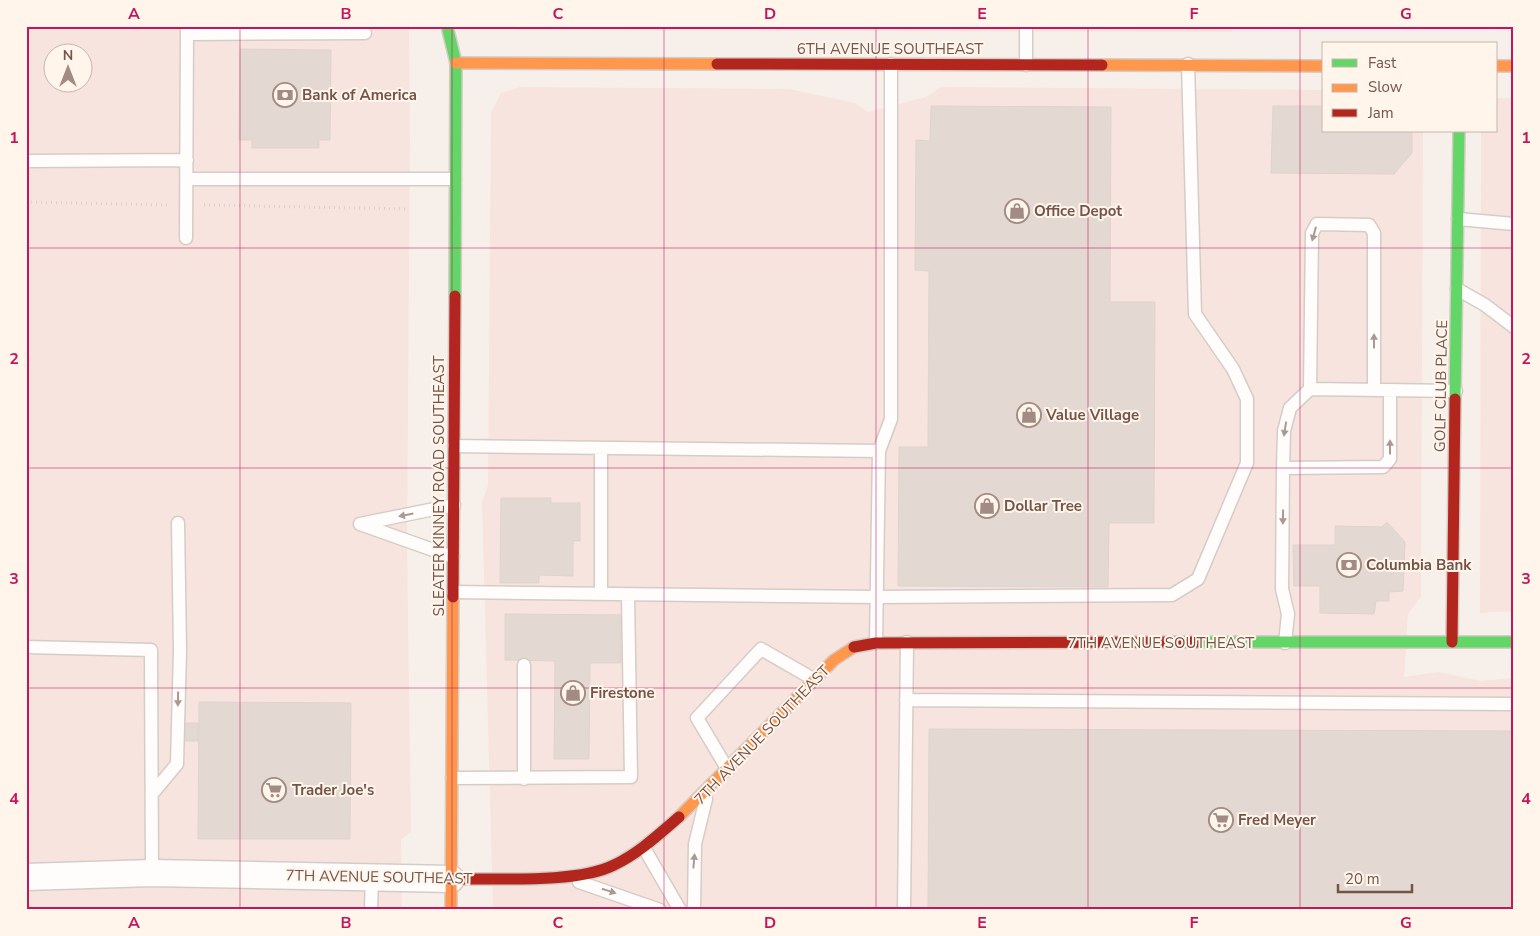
<svg xmlns="http://www.w3.org/2000/svg" width="1540" height="936" font-family="'Nunito Sans',sans-serif">
  <style>
    .commercial { fill: #f7e4de; fill-rule: evenodd }
    .education { fill: #f2e8f2 }
    .building { fill: #e4d8d2; stroke: #e0d3cc }
    .lines { fill: none; stroke-linecap: round; stroke-linejoin: round }
    .lane-casing { stroke: #d6ccc7; stroke-width: 15 }
    .street-casing { stroke: #d6ccc7; stroke-width: 29 }
    .fast-casing { stroke: #d6ccc6; stroke-width: 14 }
    .slow-casing { stroke: #d6ccc6; stroke-width: 14 }
    .jam-casing { stroke: #d6ccc6; stroke-width: 14 }
    .path { stroke: #dad0ce; stroke-width: 3; stroke-dasharray: 1 4; stroke-linecap: butt }
    .lane { stroke: #fefdfc; stroke-width: 12 }
    .street { stroke: #fefdfc; stroke-width: 26 }
    .fast { stroke: #63d668; stroke-width: 11 }
    .slow { stroke: #ff974d; stroke-width: 11 }
    .jam { stroke: #b3261e; stroke-width: 11 }
    .oneway { fill: #ac9891 }
    .grid { fill: none; stroke: #c2185b; stroke-width: 1; stroke-opacity: 0.55 }
    .labels { text-anchor: middle; dominant-baseline: central; stroke-width: 4; stroke-linejoin: round; paint-order: stroke }
    .street-label { font-size: 15px; fill: #75544a; stroke: #fff5eb }
    .poi-label { font-size: 15px; font-weight: bold; fill: #75544a; stroke: #fff5eb; text-anchor: start }
    .neatline { fill: none; stroke: #c2185b; stroke-width: 2 }
    .grid-label { font-size: 16px; text-anchor: middle; font-weight: bold; fill: #c2185b }
  </style>
  <rect width="100%" height="100%" fill="#f7f0ea"/>
  <path class="commercial" d="M26 26H409L410 140 407 545 411 831 401 840 402 910H26ZM52 52H82V82H52Z
    M509 26H1232V32L519 30Z
    M520 87 789 89 855 103 868 112 926 97 941 87 1324 90V131H1423L1421 597 1408 614 1404 677 1438 672 1481 681 1514 678V910H493L482 501 488 485 491 113 501 93Z
    M1496 98H1514V611L1480 613 1481 131H1496Z"/>
  <path class="education" d="M1232 26H1514V31L1232 32Z"/>
  <path class="building" d="M240 49 331 50 330 140H319V148H252V140H239Z
    M931 106 1111 107 1110 302H1155L1154 523H1109L1108 587 898 586 899 447H928L929 271 915 270 916 140 930 141Z
    M1273 106H1324V131H1412V153L1394 174 1271 173Z
    M501 498H551V503H580V541H573V576L539 575V583H500Z
    M1387 522 1405 542 1403 591 1389 592V601H1376L1374 614 1320 613V586H1294L1293 545H1335V526L1382 527Z
    M505 614 621 615V663H590L589 759H554L555 661 505 660Z
    M199 702 351 703 350 839H198Z
    M178 723H198V741H178Z
    M929 729 1514 731V910H928Z"/>
  <g class="lines">
    <defs>
      <path id="lane" d="M187 34 365 33
        M1026 65V26
        M26 161 187 160
        M187 179H455
        M1458 219 1514 224
        M186 238 187 26
        M1457 289 1485 305 1514 327
        M1310 389 1312 233 1317 224 1369 225 1374 233V390
        M1390 390V459L1383 467 1283 468 1284 431 1290 408 1310 389 1456 391
        M454 446 879 451
        M601 448V594
        M1283 468 1282 589 1288 614 1285 643
        M453 557 360 524 454 505
        M453 592 876 597 1172 595 1198 579 1247 463V399L1233 369 1195 314 1188 64
        M876 643 879 451 891 419V64
        M26 647 151 650 152 873
        M524 665V779
        M906 700 1514 704
        M728 770 697 718 761 649 815 680
        M452 778 631 777 628 595
        M152 794 177 764 180 650 178 523
        M644 848 680 910
        M579 882 660 910
        M371 910 372 877
        M694 910 695 844 706 799
        M904 910 907 642"/>
      <path id="street" d="M26 877 152 873 451 879"/>
      <path id="fast" d="M447 26 456 63 455 296
        M1455 399 1459 131
        M1198 642H1514"/>
      <path id="slow" d="M456 63 717 64
        M1102 65 1324 66
        M1496 66H1514
        M679 817 834 660 854 647
        M451 910 453 597"/>
      <path id="jam" d="M717 64 1102 65
        M453 597 455 296
        M1452 642 1455 399
        M854 647 876 643 1198 642
        M451 879C495 878 577 884 614 865 639 853 658 835 679 817"/>
    </defs>
    <use href="#lane" class="lane-casing"/>
    <use href="#street" class="street-casing"/>
    <use href="#fast" class="fast-casing"/>
    <use href="#slow" class="slow-casing"/>
    <use href="#jam" class="jam-casing"/>
    <path class="path" d="M26 202 168 205
      M204 205 409 209"/>
    <use href="#lane" class="lane"/>
    <use href="#street" class="street"/>
    <use href="#fast" class="fast"/>
    <use href="#slow" class="slow"/>
    <use href="#jam" class="jam"/>
  </g>
  <defs><path id="oneway-solid" d="M-6-.8H1V-3.2L6.5 0L1 3.2V.8H-6Z" transform="scale(1.25)"/></defs>
  <g class="oneway">
    <use href="#oneway-solid" transform="translate(1314 234) rotate(105)"/>
    <use href="#oneway-solid" transform="translate(1374 341) rotate(-90)"/>
    <use href="#oneway-solid" transform="translate(1285 429) rotate(99)"/>
    <use href="#oneway-solid" transform="translate(1390 447) rotate(-90)"/>
    <use href="#oneway-solid" transform="translate(406 515) rotate(169)"/>
    <use href="#oneway-solid" transform="translate(1283 517) rotate(91)"/>
    <use href="#oneway-solid" transform="translate(178 699) rotate(91)"/>
    <use href="#oneway-solid" transform="translate(694 861) rotate(-85)"/>
    <use href="#oneway-solid" transform="translate(609 891) rotate(18)"/>
  </g>
  <path class="grid" d="M240 26V910M452 26V910M664 26V910M876 26V910M1088 26V910M1300 26V910M26 248H1514M26 468H1514M26 688H1514"/>
  <defs>
    <symbol id="bank-ring" viewBox="-11 -11 22 22"><circle r="9.5" fill="#fff5eb" stroke="#a28b82" stroke-width="1.5"/><path d="M-6-4H6V4H-6ZM0-2.3a2.3 2.3 0 1 0 0 4.6a2.3 2.3 0 1 0 0-4.6Z" fill="#a28b82"/></symbol>
    <symbol id="shop-ring" viewBox="-11 -11 22 22"><circle r="9.5" fill="#fff5eb" stroke="#a28b82" stroke-width="1.5"/><path d="M-5-2.5h2.3a2.7 3.5 0 0 1 5.4 0H5L5.5 6h-11ZM-1.5-2.5h3a1.5 2.3 0 0 0-3 0Z" fill="#a28b82"/></symbol>
    <symbol id="supermarket-ring" viewBox="-11 -11 22 22"><circle r="9.5" fill="#fff5eb" stroke="#a28b82" stroke-width="1.5"/><path d="M-6-5.5h2.5l.6 2H6L4.5 2H-2.5L-4.4-4H-6ZM-1.5 3.2a1.3 1.3 0 1 0 .1 0ZM3 3.2a1.3 1.3 0 1 0 .1 0Z" fill="#a28b82"/></symbol>
  </defs>
  <g fill-rule="evenodd">
    <use href="#bank-ring" x="271" y="81" width="28" height="28"/>
    <use href="#shop-ring" x="1003" y="197" width="28" height="28"/>
    <use href="#shop-ring" x="1015" y="401" width="28" height="28"/>
    <use href="#shop-ring" x="973" y="492" width="28" height="28"/>
    <use href="#bank-ring" x="1335" y="551" width="28" height="28"/>
    <use href="#shop-ring" x="559" y="679" width="28" height="28"/>
    <use href="#supermarket-ring" x="260" y="776" width="28" height="28"/>
    <use href="#supermarket-ring" x="1207" y="806" width="28" height="28"/>
  </g>
  <g class="labels">
    <g class="street-label">
      <text x="890" y="49">6TH AVENUE SOUTHEAST</text>
      <text transform="translate(1441 386) rotate(-89)">GOLF CLUB PLACE</text>
      <text transform="translate(439 486) rotate(-90)">SLEATER KINNEY ROAD SOUTHEAST</text>
      <text x="1161" y="643">7TH AVENUE SOUTHEAST</text>
      <text transform="translate(762 735) rotate(-46)">7TH AVENUE SOUTHEAST</text>
      <text transform="translate(379 877) rotate(1)">7TH AVENUE SOUTHEAST</text>
    </g>
    <g class="poi-label">
      <text x="302" y="95">Bank of America</text>
      <text x="1034" y="211">Office Depot</text>
      <text x="1046" y="415">Value Village</text>
      <text x="1004" y="506">Dollar Tree</text>
      <text x="1366" y="565">Columbia Bank</text>
      <text x="590" y="693">Firestone</text>
      <text x="292" y="790">Trader Joe's</text>
      <text x="1238" y="820">Fred Meyer</text>
    </g>
  </g>
  <rect width="1540" height="936" fill="none" stroke="#fff5eb" stroke-width="55"/>
  <rect x="1322" y="42" width="175" height="90" fill="#fff5eb" stroke="#c8b5ab"/>
  <rect x="1332" y="59" width="25" height="8" fill="#63d668" stroke="#c8b5ab"/>
  <text x="1368" y="68" font-size="15" fill="#75544a">Fast</text>
  <rect x="1332" y="84" width="25" height="8" fill="#ff974d" stroke="#c8b5ab"/>
  <text x="1368" y="92" font-size="15" fill="#75544a">Slow</text>
  <rect x="1332" y="109" width="25" height="8" fill="#b3261e" stroke="#c8b5ab"/>
  <text x="1368" y="118" font-size="15" fill="#75544a">Jam</text>
  <g transform="translate(68 68)"><circle r="24" fill="#fff5eb" stroke="#c8b5ab"/>
  <path d="M0-4L9 19L0 12L-9 19Z" fill="#a28b82"/>
  <text y="-8" font-size="14" font-weight="bold" text-anchor="middle" fill="#75544a">N</text>
  </g>
  <path d="M1338 884v8h74v-8" fill="none" stroke="#75544a" stroke-width="2.5"/>
  <text x="1345" y="884" font-size="15" fill="#75544a" stroke="#fff5eb" stroke-width="4" paint-order="stroke">20 m</text>
  <rect x="28" y="28" width="1484" height="880" class="neatline"/>
  <g class="grid-label">
    <text x="134" y="19">A</text>
    <text x="346" y="19">B</text>
    <text x="558" y="19">C</text>
    <text x="770" y="19">D</text>
    <text x="982" y="19">E</text>
    <text x="1194" y="19">F</text>
    <text x="1406" y="19">G</text>
    <text x="14" y="143">1</text>
    <text x="1526" y="143">1</text>
    <text x="14" y="364">2</text>
    <text x="1526" y="364">2</text>
    <text x="14" y="584">3</text>
    <text x="1526" y="584">3</text>
    <text x="14" y="804">4</text>
    <text x="1526" y="804">4</text>
    <text x="134" y="928">A</text>
    <text x="346" y="928">B</text>
    <text x="558" y="928">C</text>
    <text x="770" y="928">D</text>
    <text x="982" y="928">E</text>
    <text x="1194" y="928">F</text>
    <text x="1406" y="928">G</text>
  </g>
</svg>
